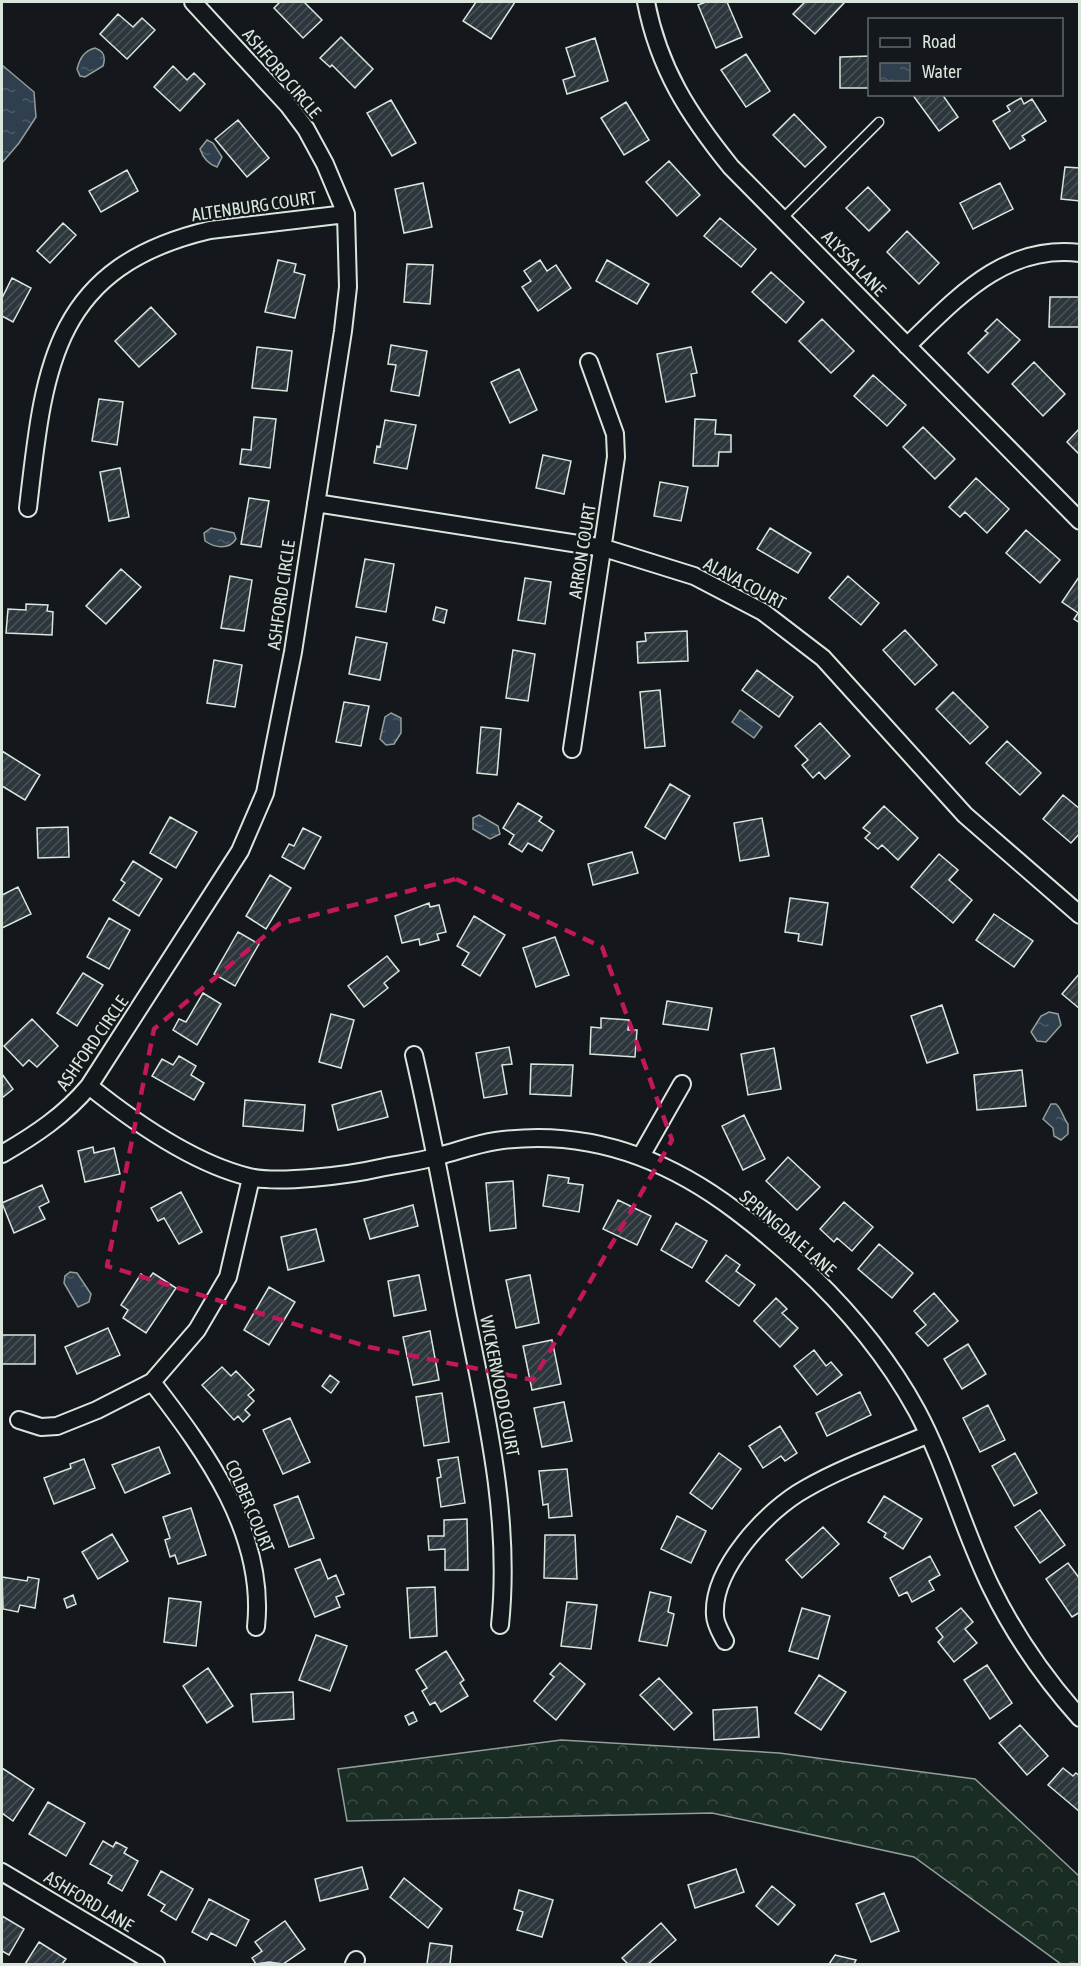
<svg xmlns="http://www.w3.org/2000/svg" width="1081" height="1966" font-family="'Asap Condensed',sans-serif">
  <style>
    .forest { fill: url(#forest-crowns); stroke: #939e99; stroke-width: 1.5 }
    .water { fill: url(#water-ripples); stroke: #939e99; stroke-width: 1.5 }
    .building { fill: url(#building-hatch); stroke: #d8e6dc; stroke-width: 1.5 }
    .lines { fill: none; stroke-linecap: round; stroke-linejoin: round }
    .service-casing { stroke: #d8e6dc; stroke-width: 11 }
    .minor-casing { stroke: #d8e6dc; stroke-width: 20 }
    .service { stroke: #14181c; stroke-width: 8 }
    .minor { stroke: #14181c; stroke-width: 16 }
    .marked { fill: none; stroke: #c2185b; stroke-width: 4.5; stroke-dasharray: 12 8; stroke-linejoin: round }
    .labels { text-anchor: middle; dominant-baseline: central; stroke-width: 4.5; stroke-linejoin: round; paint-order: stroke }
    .street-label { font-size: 18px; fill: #d8e6dc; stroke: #14181c }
  </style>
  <defs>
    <pattern id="forest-crowns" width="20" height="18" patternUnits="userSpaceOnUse" patternTransform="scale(1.5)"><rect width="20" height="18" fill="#1a2d24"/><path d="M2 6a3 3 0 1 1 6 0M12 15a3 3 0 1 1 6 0" fill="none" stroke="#3b4b43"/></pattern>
    <pattern id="water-ripples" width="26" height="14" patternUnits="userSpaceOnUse" patternTransform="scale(1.5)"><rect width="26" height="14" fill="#2f3f4d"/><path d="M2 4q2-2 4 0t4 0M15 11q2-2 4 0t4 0" fill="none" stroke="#4c5b66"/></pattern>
    <pattern id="building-hatch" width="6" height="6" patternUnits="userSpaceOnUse" patternTransform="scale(1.5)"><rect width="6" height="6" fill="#2c363c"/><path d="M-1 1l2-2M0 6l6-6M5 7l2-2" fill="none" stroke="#4a5358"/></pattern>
  </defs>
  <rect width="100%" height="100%" fill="#14181c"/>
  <path class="forest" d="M561 1740 779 1753 975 1779 1079 1876V1964H1061L914 1857 712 1813 347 1821 338 1769Z"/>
  <path class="water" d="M95 48C104 51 106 57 103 66L85 77 80 76 77 69C80 58 84 51 95 48Z
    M2 65 34 92 36 117 19 143 2 163Z
    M207 140 213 143 222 157 217 167C208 164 203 158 200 149Z
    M211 528 234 533 236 539C229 550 215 548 205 541L204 533Z
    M740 710 762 727 754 738 732 722Z
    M391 713 401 718V733L394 744 386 745 380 739 385 717Z
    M479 815 498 826 500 834 490 839 473 829V818Z
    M1049 1012 1058 1014 1061 1025 1046 1042 1037 1041 1031 1032 1041 1016Z
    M1051 1104H1056C1062 1109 1063 1118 1068 1124V1134L1061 1140 1054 1136 1053 1128 1043 1119Z
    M70 1272 77 1273 91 1294 89 1302 78 1307 64 1283 65 1276Z"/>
  <path class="building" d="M280 2H304L322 20 303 38 274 8Z
    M476 2H515L491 39 463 21Z
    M706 2H727L742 37 716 48 698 5Z
    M805 2H845L815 34 793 14Z
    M118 14 133 27 142 18 155 30 127 59 100 34Z
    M341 37 373 69 355 88 332 65 330 67 320 58Z
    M595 38 608 81 567 94 563 80 575 76 566 48Z
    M746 54 770 91 746 107 721 70Z
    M870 56V88H840V57Z
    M173 66 187 80 194 73 205 84 180 111 154 87Z
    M912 94H942L958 117 939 131Z
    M1021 98 1024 104 1032 99 1046 121 1022 136 1025 140 1010 149 993 121 1010 111 1007 106Z
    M391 100 416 143 392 156 367 113Z
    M626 102 649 140 624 155 601 118Z
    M794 114 826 147 805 167 773 135Z
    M238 120 269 158 247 177 215 139Z
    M669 161 700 195 677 216 646 182Z
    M1065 167 1080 168V201L1061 199Z
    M127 170 138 191 101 212 89 191Z
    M423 183 432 227 404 233 395 189Z
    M1000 183 1013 209 973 229 960 203Z
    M868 187 890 210 869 231 846 208Z
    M720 218 756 249 741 267 704 236Z
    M63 223 76 235 50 263 37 251Z
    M907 231 939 263 919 284 887 252Z
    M278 260 296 264 294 272 305 275 295 318 265 312Z
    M540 260 547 271 556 265 571 288 538 311 522 287 531 281 524 271Z
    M607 260 649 284 637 304 596 281Z
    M407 264 433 265 430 304 404 302Z
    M771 272 804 302 786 323 752 292Z
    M12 278 31 288 13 322 2 316V298Z
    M1050 297H1080V327H1049Z
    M151 307 176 334 139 367 115 341Z
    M822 319 854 351 831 373 799 341Z
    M997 319 1020 340 988 373 968 353 988 333 985 331Z
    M391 345 427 351 419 396 391 391 396 365 388 364Z
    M257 347 292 351 287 391 252 388Z
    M691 347 697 373 691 374 695 396 666 402 657 354Z
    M1034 362 1065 394 1043 416 1012 384Z
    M519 369 537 410 510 423 491 382Z
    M873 375 906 405 887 426 854 396Z
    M99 399 123 402 117 445 92 441Z
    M254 417 276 419 270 468 240 464 242 449 251 450Z
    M695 419 716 420 715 434 731 435V452H719L718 466H693Z
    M385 420 416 425 407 469 374 463 377 446 380 447Z
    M923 427 955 459 935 479 903 447Z
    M1080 428V452L1078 453 1067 442Z
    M543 455 571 461 564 494 536 488Z
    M120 468 129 517 109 521 100 472Z
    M976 478 1009 509 987 533 965 512 960 517 949 507Z
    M660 482 688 487 681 521 654 516Z
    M249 498 269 501 261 547 241 544Z
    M770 528 811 553 798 573 757 549Z
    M1026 530 1060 560 1040 583 1006 553Z
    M365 559 394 564 386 612 356 607Z
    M121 569 141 587 106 624 86 606Z
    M230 576 252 580 244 631 221 628Z
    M848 576 879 603 861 625 829 598Z
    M1079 577H1080V623L1074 619 1078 613 1062 602Z
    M525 578 551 582 545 624 518 620Z
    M26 604 48 605 47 611 53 612 52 635 6 633 8 609 26 610Z
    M436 607 447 610 444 623 433 620Z
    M905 630 937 665 915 685 883 650Z
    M687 631 688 661 638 663 637 642 646 641 645 633Z
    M356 637 387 643 380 680 349 674Z
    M513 650 535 654 528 701 506 698Z
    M214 660 242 665 235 707 207 703Z
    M757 670 793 697 779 717 742 690Z
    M660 690 665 746 645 748 640 692Z
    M953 692 988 727 970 744 936 709Z
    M344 702 369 706 361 746 336 742Z
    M820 723 850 756 825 779 819 772 813 778 802 765 808 760 795 746Z
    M481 727 501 729 497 775 477 773Z
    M1007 741 1041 773 1020 795 986 763Z
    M2 751 40 775 25 800 2 786Z
    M670 784 690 796 665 839 645 827Z
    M1063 795 1080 809V833L1071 843 1043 819Z
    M518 803 542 817 539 821 554 831 542 851 528 843 522 852 509 844 514 835 503 828Z
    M884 806 918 838 898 860 882 845 878 849 865 838 870 833 863 828Z
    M170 817 197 832 176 868 150 853Z
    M762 818 769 856 740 861 734 823Z
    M68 827 69 857 38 858 37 828Z
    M303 828 321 837 304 869 282 857 289 844 294 846Z
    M632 852 638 873 593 885 588 864Z
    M939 854 958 870 949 880 972 900 953 923 911 887Z
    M133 861 162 879 139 916 113 900 125 883 121 880Z
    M270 875 291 888 266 929 246 916Z
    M18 887 31 914 2 928V895Z
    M790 898 828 903 822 945 798 941 799 934 785 932Z
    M429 903 430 907 439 905 446 932 437 934 439 940 420 945 419 939 402 943 395 916Z
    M994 914 1033 941 1014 967 976 940Z
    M474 916 505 935 480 976 462 965 469 953 457 946Z
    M109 918 130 930 109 969 87 957Z
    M238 932 259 944 235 986 214 974Z
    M555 937 569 975 536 987 523 948Z
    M387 956 399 971 384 983 388 988 364 1007 348 986Z
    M83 973 103 985 77 1026 57 1013Z
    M1080 973V1009L1062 994Z
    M203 993 221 1004 197 1045 173 1030 179 1019 186 1022Z
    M667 1001 712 1008 708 1030 663 1024Z
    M942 1005 958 1053 927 1063 911 1016Z
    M331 1014 354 1020 341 1068 319 1062Z
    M601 1018 629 1020 628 1030H637L635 1057 590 1054 591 1027 601 1028Z
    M32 1019 58 1046 37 1067 29 1060 23 1066 4 1046Z
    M509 1047 512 1064 502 1065 507 1094 484 1098 476 1053Z
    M774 1048 781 1089 748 1095 741 1054Z
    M179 1056 196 1066 191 1075 204 1083 194 1100 152 1076 162 1059 173 1065Z
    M531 1064 573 1065 571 1096 530 1094Z
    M1022 1070 1026 1106 977 1110 974 1075Z
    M2 1074 13 1089 2 1098Z
    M381 1091 388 1117 338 1130 332 1105Z
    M245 1100 305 1105 303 1131 243 1126Z
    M744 1115 765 1159 743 1170 722 1126Z
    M93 1147 94 1153 114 1148 120 1174 85 1182 78 1151Z
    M788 1157 820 1187 797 1210 766 1181Z
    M548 1175 569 1178 568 1183 583 1185 579 1212 543 1206Z
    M513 1181 516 1228 490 1231 486 1183Z
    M42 1185 49 1202 39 1207 45 1219 14 1233 2 1203Z
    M181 1192 202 1232 179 1244 164 1218 158 1221 151 1208Z
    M618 1200 651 1216 637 1245 603 1229Z
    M844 1202 873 1227 852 1251 837 1238 834 1242 820 1229Z
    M413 1205 418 1226 370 1239 364 1219Z
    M676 1223 707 1241 692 1268 661 1250Z
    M316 1229 324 1261 288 1270 281 1237Z
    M879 1244 913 1273 892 1298 858 1269Z
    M726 1255 740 1265 736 1271 755 1285 739 1306 706 1281Z
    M153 1273 176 1288 146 1333 123 1318 128 1310 121 1305 141 1274 148 1280Z
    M419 1275 426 1310 394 1316 388 1281Z
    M530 1275 539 1323 516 1328 506 1280Z
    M269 1287 295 1302 269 1345 244 1330Z
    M934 1293 958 1321 928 1346 916 1333 926 1325 914 1311Z
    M776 1298 787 1309 782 1313 798 1328 780 1347 754 1321Z
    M108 1328 120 1355 77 1374 65 1347Z
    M430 1331 439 1380 413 1385 403 1337Z
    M2 1335H35V1364H2Z
    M552 1340 561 1384 532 1390 523 1346Z
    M968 1344 986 1374 962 1389 944 1359Z
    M814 1350 826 1366 831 1362 842 1375 817 1395 794 1366Z
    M222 1367 231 1376 236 1371 254 1390 248 1395 254 1401 245 1410 250 1415 243 1422 238 1416 234 1420 202 1385Z
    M330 1375 339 1382 331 1393 322 1386Z
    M860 1392 871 1415 827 1436 816 1413Z
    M442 1393 449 1442 424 1446 416 1397Z
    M564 1402 572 1441 542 1447 534 1408Z
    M988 1405 1005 1440 980 1452 963 1418Z
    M290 1418 310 1462 283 1474 263 1430Z
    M780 1426 797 1453 785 1461 781 1456 763 1468 749 1446Z
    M159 1447 170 1473 125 1493 112 1465Z
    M719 1453 741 1469 712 1509 690 1493Z
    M1015 1453 1037 1493 1014 1506 992 1466Z
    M458 1457 465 1503 441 1507 437 1478 441 1477 438 1460Z
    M84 1459 95 1488 54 1504 44 1478 71 1468 70 1464Z
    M567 1469 572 1516 549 1518 548 1504 543 1505 539 1471Z
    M298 1496 314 1538 289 1547 274 1505Z
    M884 1496 922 1519 903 1549 884 1537 886 1533 868 1522Z
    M191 1508 206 1555 178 1564 175 1555 170 1557 165 1540 170 1538 163 1517Z
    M1040 1510 1065 1545 1040 1563 1015 1527Z
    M677 1516 706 1531 691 1563 661 1549Z
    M467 1519 468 1570H445V1549L429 1550 428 1536H444V1520Z
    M823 1527 839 1544 802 1578 786 1560Z
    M112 1534 128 1561 98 1579 82 1552Z
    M545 1535H575L577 1579 544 1578Z
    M930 1556 940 1575 929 1581 934 1590 912 1602 907 1592 899 1596 890 1578Z
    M320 1559 328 1579 336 1575 344 1594 336 1597 340 1607 315 1617 295 1569Z
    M1068 1563 1080 1579V1612L1072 1617 1046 1579Z
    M2 1577 27 1581 28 1577 39 1579 35 1608 20 1605 18 1612 3 1609Z
    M435 1587 437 1636 410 1638 407 1588Z
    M650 1592 671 1597 668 1612 674 1614 667 1646 639 1641Z
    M73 1595 76 1604 67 1608 64 1599Z
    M169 1598 201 1602 196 1646 164 1642Z
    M567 1602 597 1605 591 1649 561 1646Z
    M802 1608 830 1616 818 1659 789 1651Z
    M961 1608 973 1622 965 1629 977 1643 954 1662 938 1642 943 1637 936 1628Z
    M316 1635 347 1646 330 1691 299 1680Z
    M446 1651 464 1680 460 1683 468 1696 441 1712 435 1702 430 1705 422 1691 427 1688 416 1670Z
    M560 1663 585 1684 556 1720 534 1701 554 1677 550 1674Z
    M987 1665 1012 1703 990 1719 964 1680Z
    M208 1668 233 1706 207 1723 183 1686Z
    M819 1675 846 1692 821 1730 795 1713Z
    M659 1678 692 1713 674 1730 640 1695Z
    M293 1692 294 1719 253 1722 251 1694Z
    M757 1707 759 1737 714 1740 713 1710Z
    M413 1712 417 1721 409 1725 405 1716Z
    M1020 1725 1048 1756 1027 1775 999 1743Z
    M2 1768 34 1789 13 1821 2 1813Z
    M1063 1768 1073 1776 1076 1773 1080 1776V1812L1048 1785Z
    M48 1802 85 1823 66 1856 29 1834Z
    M103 1841 113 1847 116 1842 127 1848 124 1853 138 1861 122 1891 108 1883 112 1876 90 1864Z
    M362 1867 368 1889 320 1901 315 1879Z
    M736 1869 744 1892 695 1908 688 1885Z
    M161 1871 193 1889 176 1920 161 1911 165 1905 148 1895Z
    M404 1878 442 1909 428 1928 390 1897Z
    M772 1886 795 1905 778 1925 756 1906Z
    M519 1890 553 1900 542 1937 517 1930 523 1912 514 1909Z
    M884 1893 899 1931 871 1942 856 1904Z
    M209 1899 249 1920 236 1946 211 1933 207 1940 192 1932Z
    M2 1916 24 1929 9 1955 2 1951Z
    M285 1921 305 1949 283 1964 269 1962 256 1964 252 1958 262 1951 255 1942Z
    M661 1923 676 1940 648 1964H628L622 1958Z
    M39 1942 66 1959 62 1964H25Z
    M430 1943 452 1946 450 1964H427Z
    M835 1955 856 1960 854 1964H829Z"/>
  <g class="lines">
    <defs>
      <path id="service" d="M783 218 879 122"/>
      <path id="minor" d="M646 2C659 69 689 115 731 167L1080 521
        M907 346C957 298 1004 244 1080 253
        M316 503 604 548 694 576 763 612 823 658 965 815 1080 915
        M28 508C44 368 52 267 210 230L346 214
        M572 749 616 457 615 434 589 362
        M414 1055C434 1141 449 1227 466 1314 487 1418 511 1519 500 1625
        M89 1086C134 1122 192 1163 249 1177 278 1184 350 1175 380 1168 399 1164 419 1162 438 1156 458 1151 476 1144 496 1141 586 1128 665 1157 736 1211 807 1265 874 1332 917 1411 947 1467 963 1530 991 1587 1014 1634 1045 1679 1080 1718
        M2 1154C35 1135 65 1115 89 1086L240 851 265 793 293 652 343 331 348 287 346 214 325 164 306 129 288 105 193 2
        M641 1156 682 1084
        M152 1382C206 1452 266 1534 256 1627
        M19 1420 41 1427 57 1426 97 1410 152 1382 197 1330 228 1277 251 1178
        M725 1641C721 1633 715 1624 715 1615 712 1569 767 1510 805 1489 843 1467 887 1452 927 1435
        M2 1872 156 1964
        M354 1964 356 1960"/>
    </defs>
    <use href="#service" class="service-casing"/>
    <use href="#minor" class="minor-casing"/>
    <use href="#service" class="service"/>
    <use href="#minor" class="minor"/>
  </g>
  <path class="marked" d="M456 879 602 947 672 1140 533 1380 369 1347 107 1266 154 1029 279 924Z"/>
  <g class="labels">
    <g class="street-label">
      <text transform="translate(282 73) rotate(50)">ASHFORD CIRCLE</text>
      <text transform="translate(254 206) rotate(-8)">ALTENBURG COURT</text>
      <text transform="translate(854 263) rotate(46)">ALYSSA LANE</text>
      <text transform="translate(582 551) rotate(-81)">ARRON COURT</text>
      <text transform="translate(745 583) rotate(28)">ALAVA COURT</text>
      <text transform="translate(281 595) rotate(-82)">ASHFORD CIRCLE</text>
      <text transform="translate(92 1043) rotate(-55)">ASHFORD CIRCLE</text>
      <text transform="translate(788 1233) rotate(41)">SPRINGDALE LANE</text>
      <text transform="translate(500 1386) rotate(79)">WICKERWOOD COURT</text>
      <text transform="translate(250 1506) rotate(67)">COLBER COURT</text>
      <text transform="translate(89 1901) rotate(31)">ASHFORD LANE</text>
    </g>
  </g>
  <rect width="1081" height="1966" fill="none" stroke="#d8e6dc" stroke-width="6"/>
  <rect x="868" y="18" width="195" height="78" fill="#14181c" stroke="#626a69" stroke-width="1.5"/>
  <rect x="880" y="38" width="30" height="9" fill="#14181c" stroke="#626a69" stroke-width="1.5"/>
  <text x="922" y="48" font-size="18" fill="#d8e6dc">Road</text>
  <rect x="880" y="63" width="30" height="18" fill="url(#water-ripples)" stroke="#626a69" stroke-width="1.5"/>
  <text x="922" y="78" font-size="18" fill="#d8e6dc">Water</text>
</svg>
